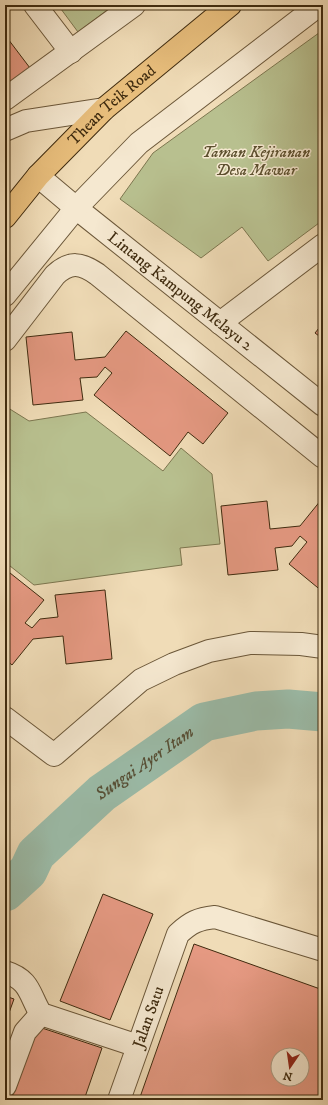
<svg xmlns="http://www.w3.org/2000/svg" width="328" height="1105" font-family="'IM FELL DW Pica',serif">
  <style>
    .green { fill: #b8c08f; stroke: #7c764f }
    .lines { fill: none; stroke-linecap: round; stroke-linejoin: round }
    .river { stroke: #9bbca9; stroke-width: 39 }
    .building { fill: #e59982; stroke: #3f2b0f; fill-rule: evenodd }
    .minor-casing { stroke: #6b5739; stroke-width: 24 }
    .major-casing { stroke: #3f2b0f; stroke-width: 24 }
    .minor { stroke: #f5e8d0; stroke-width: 22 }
    .major { stroke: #e8be7c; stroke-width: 22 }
    .labels { text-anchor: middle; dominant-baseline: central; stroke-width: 3; stroke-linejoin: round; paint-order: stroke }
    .street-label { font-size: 16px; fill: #3f2b0f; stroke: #f5e8d0 }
    .park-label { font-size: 16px; font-style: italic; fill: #5d502f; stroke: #f5e8d0 }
    .water-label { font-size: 17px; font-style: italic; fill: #564f36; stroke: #f5e8d0 }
  </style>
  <rect width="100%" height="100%" fill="#f0dcb7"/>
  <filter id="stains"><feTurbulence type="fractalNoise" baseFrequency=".005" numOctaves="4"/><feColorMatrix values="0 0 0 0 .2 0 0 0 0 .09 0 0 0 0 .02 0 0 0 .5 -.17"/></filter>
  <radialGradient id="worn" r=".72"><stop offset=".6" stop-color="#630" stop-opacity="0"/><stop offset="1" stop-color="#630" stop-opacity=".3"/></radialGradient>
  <path class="green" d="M58 5H114L78 32Z
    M323 30V220L268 261 242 227 201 258 120 199 153 153Z
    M5 406 29 421 86 412 163 471 181 448 212 474 220 544 180 548 182 565 34 585 5 562Z"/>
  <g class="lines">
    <path class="river" id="s1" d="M5 892 28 871 36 854 102 793 204 722 256 711 288 709 323 712"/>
  </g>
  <path class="building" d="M5 35 30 68 5 86Z
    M323 323V339L315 333Z
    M126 331 228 413 203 444 188 432 170 456 94 395 112 373 105 367 97 377 80 378 83 400 33 405 26 337 72 332 75 360 105 357Z
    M321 500 323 502V592L289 564 307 542 300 536 292 546 275 548 278 570 228 575 221 506 267 501 270 529 300 526Z
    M5 569 44 600 25 623 32 628 40 619 58 617 55 595 105 590 112 659 66 664 63 636 33 639 12 665 5 659Z
    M103 894 153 914 110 1020 60 1001Z
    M194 944 323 990V1100H139ZM278 1055H302V1079H278Z
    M5 996 14 999 5 1024Z
    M36 1026 102 1048 84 1100H11Z"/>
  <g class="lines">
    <defs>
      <g id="minor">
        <path d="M35 5 71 52"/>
        <path d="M5 99 134 5"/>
        <path d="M5 130 26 121 104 109"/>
        <path id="s2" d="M38 176 76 208 323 405"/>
        <path d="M5 295 76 208 139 143 319 5"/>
        <path d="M220 323 323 245"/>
        <path d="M5 340 55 275C70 261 81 263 97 274L323 457"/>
        <path d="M5 718 54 755 141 680 174 664 209 651 250 643 301 644 323 647"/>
        <path d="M5 972C31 980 29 995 41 1014L138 1046"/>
        <path d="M5 1086 25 1032 41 1014"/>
        <path id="s3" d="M119 1100 178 934C191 922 198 919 215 917L323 950"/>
      </g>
      <g id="major">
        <path id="s4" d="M5 217 38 176 104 109 230 5"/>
      </g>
    </defs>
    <use href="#minor" class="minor-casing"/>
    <use href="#major" class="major-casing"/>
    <use href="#minor" class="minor"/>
    <use href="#major" class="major"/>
  </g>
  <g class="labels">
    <g class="street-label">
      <text stroke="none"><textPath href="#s4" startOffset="155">Thean Teik Road</textPath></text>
      <text stroke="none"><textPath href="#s2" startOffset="183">Lintang Kampung Melayu 2</textPath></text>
      <text stroke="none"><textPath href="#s3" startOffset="88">Jalan Satu</textPath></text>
    </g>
    <g class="park-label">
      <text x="256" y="152">Taman Kejiranan<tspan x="256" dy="18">Desa Mawar</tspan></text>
    </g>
    <g class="water-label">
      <text stroke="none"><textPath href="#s1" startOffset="192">Sungai Ayer Itam</textPath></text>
    </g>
  </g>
  <rect width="328" height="1105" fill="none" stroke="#f0dcb7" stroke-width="20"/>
  <rect x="6" y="6" width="316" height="1093" fill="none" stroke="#3f2b0f" stroke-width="2"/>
  <rect x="10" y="10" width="308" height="1085" fill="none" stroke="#3f2b0f"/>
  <g transform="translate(290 1067) rotate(193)"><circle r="19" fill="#f5e8d0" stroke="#ac9c83"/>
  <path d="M0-3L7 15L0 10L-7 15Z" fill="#8f2418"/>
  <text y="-6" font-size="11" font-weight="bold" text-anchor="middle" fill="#3f2b0f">N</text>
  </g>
  <rect width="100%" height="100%" filter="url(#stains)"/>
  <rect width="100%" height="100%" fill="url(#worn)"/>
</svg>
